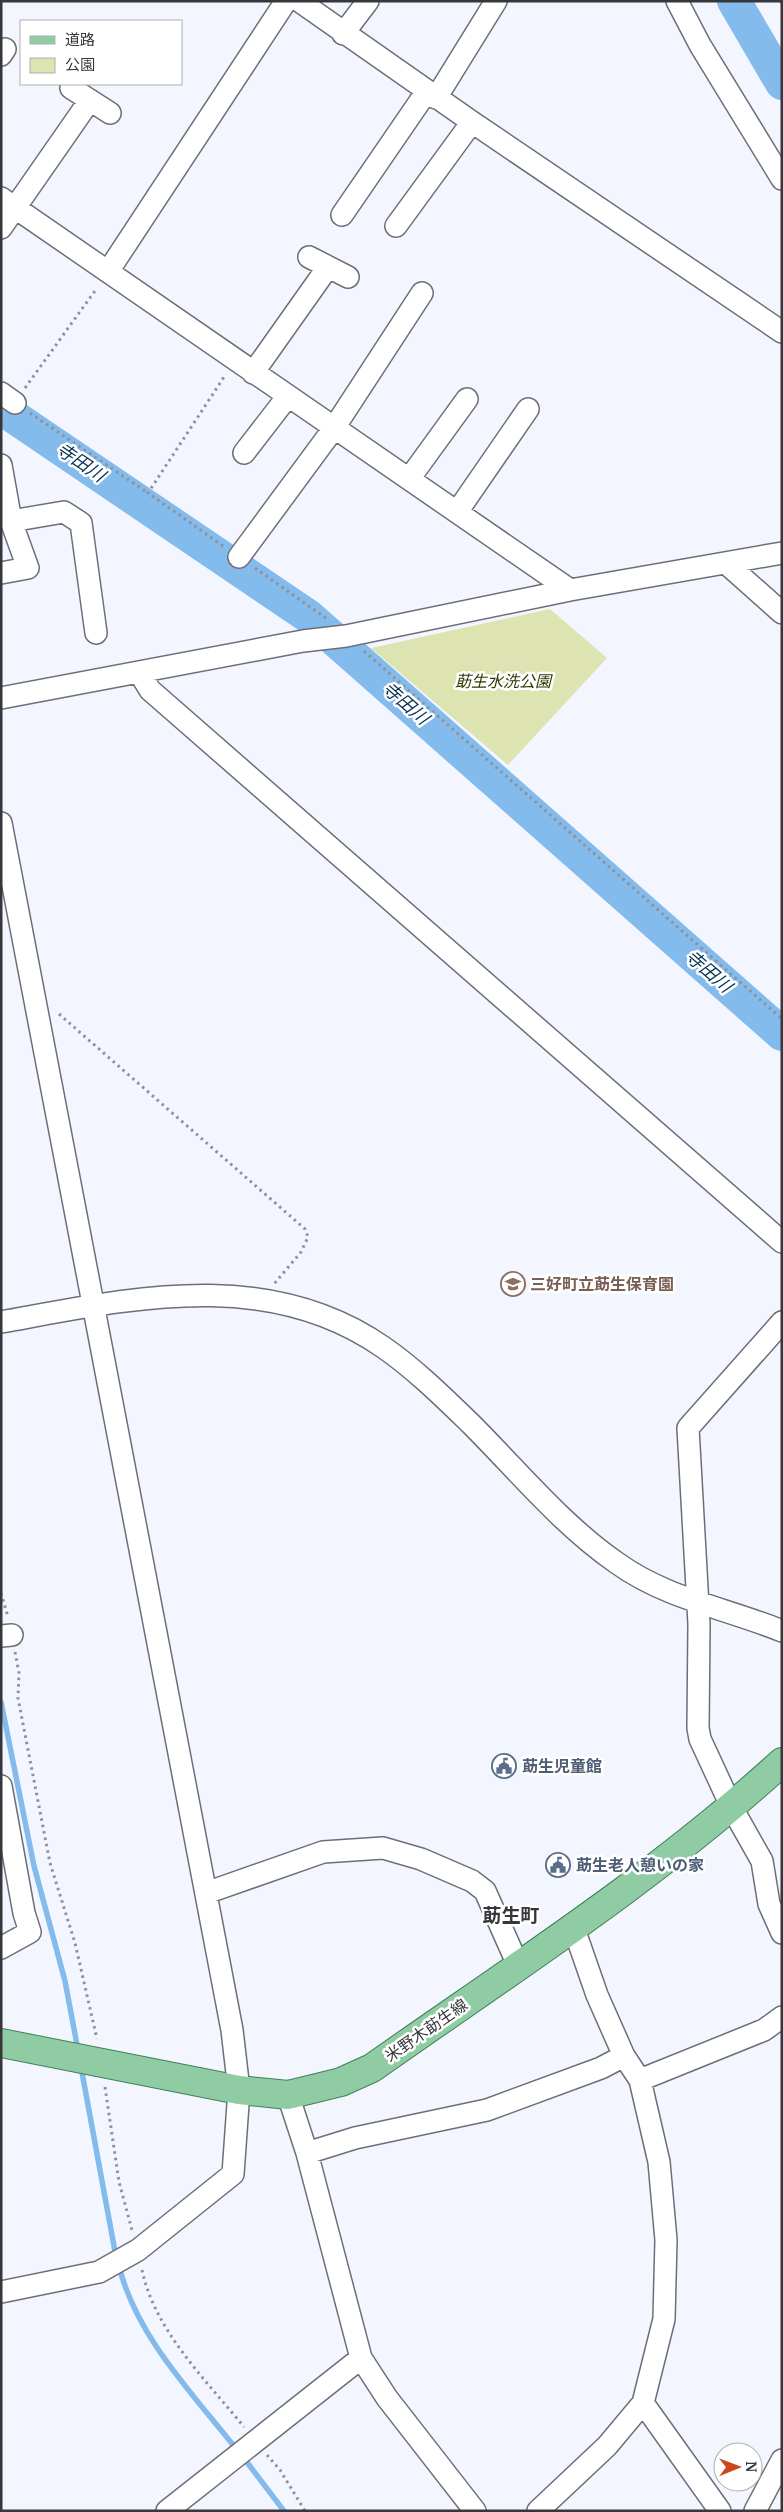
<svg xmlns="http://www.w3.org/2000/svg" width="783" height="2512" font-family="Merriweather,'Noto Sans JP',serif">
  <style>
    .green { fill: #dde4b2 }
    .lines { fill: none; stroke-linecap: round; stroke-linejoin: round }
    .stream { stroke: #83bbec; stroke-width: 5.5 }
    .river { stroke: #83bbec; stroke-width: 34 }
    .minor-casing { stroke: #6d6f78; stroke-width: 24 }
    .major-casing { stroke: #408056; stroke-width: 30 }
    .path { stroke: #909198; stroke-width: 3; stroke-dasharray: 2.5 4; stroke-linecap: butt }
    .minor { stroke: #fff; stroke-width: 21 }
    .major { stroke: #8fcba3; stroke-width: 28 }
    .labels { text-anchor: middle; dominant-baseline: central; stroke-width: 5; stroke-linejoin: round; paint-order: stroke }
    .park-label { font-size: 16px; font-style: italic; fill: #333800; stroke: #fff }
    .education-label { font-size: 16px; font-weight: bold; fill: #785e54; stroke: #fff; text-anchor: start }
    .service-label { font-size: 16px; font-weight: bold; fill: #4e5e75; stroke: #fff; text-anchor: start }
    .street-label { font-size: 16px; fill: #36373b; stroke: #fff }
    .water-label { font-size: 18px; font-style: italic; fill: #063352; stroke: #fff }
    .quarter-label { font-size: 19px; font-weight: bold; fill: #36373b; stroke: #fff }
  </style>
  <rect width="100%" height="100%" fill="#f4f6ff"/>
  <path class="green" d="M550 609 607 658 508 765 371 648Z"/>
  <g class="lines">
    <path class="stream" d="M1 1702 34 1866 65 1981 78 2050
      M81 2067 116 2257
      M119 2266C136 2336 193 2394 237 2450
      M243 2457 284 2511"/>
    <path class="river" d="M734 1 782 83
      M1 408 308 616 782 1034"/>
    <defs>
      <path id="minor" d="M299 1 472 122 782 332
        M677 1 700 45 782 179
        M343 34 368 1
        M1 55 5 49
        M71 88 110 113
        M436 98 496 1
        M1 198 570 590
        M342 215 427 91
        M396 226 472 122
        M1 228 90 100
        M309 257 348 277
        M109 270 286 1
        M253 373 328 267
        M1 393 15 403
        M244 453 288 396
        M1 465 11 521 64 512 81 523 96 633
        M409 479 467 399
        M457 512 528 409
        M239 557 334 428 422 293
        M727 564 782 613
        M1 573 28 568 11 521
        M139 672 150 690 782 1242
        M1 698 303 641 346 636 570 590 782 553
        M1 823 232 2030 239 2090 233 2174 138 2250 99 2272 1 2292
        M1 1322C130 1299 266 1266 383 1347 416 1370 443 1397 471 1424 518 1471 562 1525 617 1563 667 1599 726 1608 782 1631
        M782 1322 688 1428 699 1624 698 1728 700 1739 732 1808 762 1861 769 1904 782 1933
        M1 1636 12 1635
        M1 1786 24 1913 30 1932 1 1948
        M206 1893 323 1852 383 1848 421 1859 472 1881 485 1891 518 1965
        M640 2080 764 2030 782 2017
        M288 2095 307 2153 361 2358 387 2398 475 2511
        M307 2153 355 2138 487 2110 601 2068 624 2056
        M643 2403 720 2511
        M167 2511 361 2358
        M538 2511 607 2446 643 2403 664 2319 666 2240 659 2162 640 2080 624 2056 597 1995 573 1926
        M755 2511 782 2460"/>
      <path id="major" d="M1 2043 239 2090 288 2095 341 2082 372 2068C511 1970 656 1877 782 1762"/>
    </defs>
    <use href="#minor" class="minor-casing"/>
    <use href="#major" class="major-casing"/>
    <path class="path" d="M780 1 782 3
      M25 388 97 288
      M30 413 148 493
      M223 546 148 493 226 374
      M255 568 327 619
      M364 651 782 1019
      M59 1014 305 1229 308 1237 301 1252 274 1284
      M1 1593 8 1617
      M15 1652 19 1673 18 1698 50 1863 75 1943 97 2039
      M105 2087 119 2182 132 2230
      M142 2270C155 2331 206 2380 244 2427
      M267 2455 280 2470 305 2511"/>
    <use href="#minor" class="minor"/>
    <use href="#major" class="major"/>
  </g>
  <defs>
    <symbol id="school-ring" viewBox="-11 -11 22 22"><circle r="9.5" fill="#fff" stroke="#8d6e63" stroke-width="1.5"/><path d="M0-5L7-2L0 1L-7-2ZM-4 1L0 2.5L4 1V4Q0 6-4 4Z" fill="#8d6e63"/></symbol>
    <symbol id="civic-ring" viewBox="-11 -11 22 22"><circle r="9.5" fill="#fff" stroke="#5c6f8a" stroke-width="1.5"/><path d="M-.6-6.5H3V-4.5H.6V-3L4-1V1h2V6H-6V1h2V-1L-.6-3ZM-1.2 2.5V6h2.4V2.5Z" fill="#5c6f8a"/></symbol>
  </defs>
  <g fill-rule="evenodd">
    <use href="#school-ring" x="499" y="1270" width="28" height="28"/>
    <use href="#civic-ring" x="490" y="1752" width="28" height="28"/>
    <use href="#civic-ring" x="544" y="1851" width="28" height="28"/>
  </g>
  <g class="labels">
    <g class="park-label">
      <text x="503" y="681">莇生水洗公園</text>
    </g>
    <g class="education-label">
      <text x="530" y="1284">三好町立莇生保育園</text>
    </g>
    <g class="service-label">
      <text x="522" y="1766">莇生児童館</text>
      <text x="576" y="1865">莇生老人憩いの家</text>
    </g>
    <g class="street-label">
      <text transform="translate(426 2030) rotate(-35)">米野木莇生線</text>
    </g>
    <g class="water-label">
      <text transform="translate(81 462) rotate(34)">寺田川</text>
      <text transform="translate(406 703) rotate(41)">寺田川</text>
      <text transform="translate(709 971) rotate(41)">寺田川</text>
    </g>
    <g class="quarter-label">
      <text x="511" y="1915">莇生町</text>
    </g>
  </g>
  <rect width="783" height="2512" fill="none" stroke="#36373b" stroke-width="5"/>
  <rect x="20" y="20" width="162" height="65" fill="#ffffff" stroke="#afafb1"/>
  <rect x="30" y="36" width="25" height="8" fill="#8fcba3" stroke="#afafb1"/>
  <text x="65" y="45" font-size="15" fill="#36373b">道路</text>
  <rect x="30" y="58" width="25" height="15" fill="#dde4b2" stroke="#afafb1"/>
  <text x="65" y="70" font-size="15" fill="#36373b">公園</text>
  <g transform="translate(738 2467) rotate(89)"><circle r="24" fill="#ffffff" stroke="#afafb1"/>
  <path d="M0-4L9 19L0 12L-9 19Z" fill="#cd4518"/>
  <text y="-8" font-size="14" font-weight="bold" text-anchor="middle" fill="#36373b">N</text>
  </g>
</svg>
